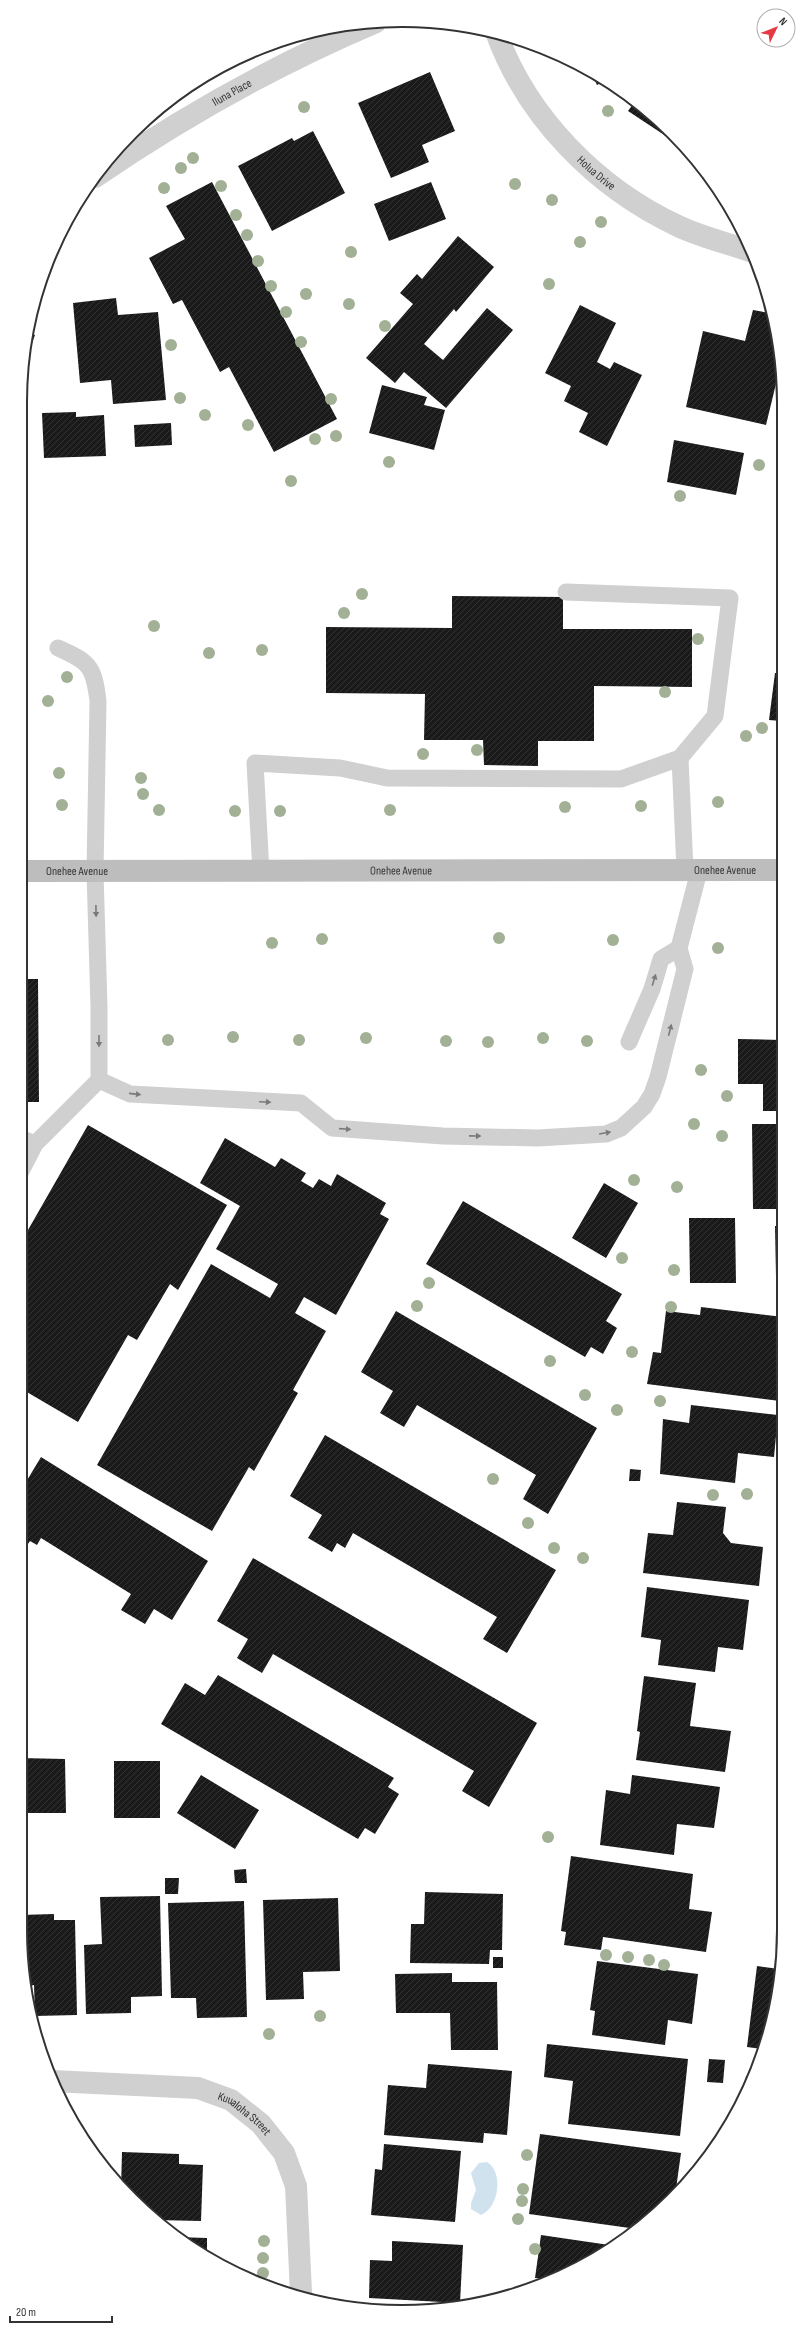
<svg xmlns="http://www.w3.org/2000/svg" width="804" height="2332" font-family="'Sofia Sans Condensed',sans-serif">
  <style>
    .water { fill: #cfe2ee }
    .building { fill: url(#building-hatch) }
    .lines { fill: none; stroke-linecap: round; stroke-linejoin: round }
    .lane { stroke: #d0d0d0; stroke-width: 17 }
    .street { stroke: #d0d0d0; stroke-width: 22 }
    .secondary { stroke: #bdbdbd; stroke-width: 22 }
    .tree { fill: #a2b095 }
    .oneway { fill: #7a7a7a }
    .labels { text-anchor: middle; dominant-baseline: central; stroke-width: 4; stroke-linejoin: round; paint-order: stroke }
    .street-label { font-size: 12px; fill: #333; stroke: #fff }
    .rim { fill: none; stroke: #333; stroke-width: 2 }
  </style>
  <defs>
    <pattern id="building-hatch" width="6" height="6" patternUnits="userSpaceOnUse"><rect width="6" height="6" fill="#1a1a1a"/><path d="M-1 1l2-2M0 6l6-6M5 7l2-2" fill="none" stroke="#333"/></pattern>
  </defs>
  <rect width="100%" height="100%" fill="#fff"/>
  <path class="water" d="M487 2162C504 2172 499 2208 481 2215L471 2209V2203L476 2190 471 2173 479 2163Z"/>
  <path class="building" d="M590 70 593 71 605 81 597 85Z
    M430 72 455 131 422 145 429 162 391 178 358 103Z
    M633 104 688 149 687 150 628 111Z
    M313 131 345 193 272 231 238 166 292 138 294 141Z
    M212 182 337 419 274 452 229 367 220 372 182 300 173 304 149 258 185 239 166 206Z
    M431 182 446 219 389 241 374 204Z
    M458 236 494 267 456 312 454 309 424 344 443 360 487 308 513 330 446 408 404 372 395 383 366 358 413 304 400 293 417 274 422 279Z
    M116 298 118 315 158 312 166 400 113 404 111 380 80 383 73 303Z
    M580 305 616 323 597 362 610 369 614 362 642 375 607 446 579 432 588 413 564 401 571 386 545 373Z
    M753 310 769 313 781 352V363L766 425 686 407 703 331 745 341Z
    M29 333 35 335 27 357 26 356Z
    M382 385 427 397 424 405 445 410 434 450 369 433Z
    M76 412V417L104 415 106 456 44 458 42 413Z
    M171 423 172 445 135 447 134 425Z
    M674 440 744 453 736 495 667 482Z
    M780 473H781V488L777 487Z
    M452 596 563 597V629H692V687L594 686V741H538V766L484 765 483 740H424L425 694 326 693V627L452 628Z
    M775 673H781V721L769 720Z
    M782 758V772L777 770Z
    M20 979H38L39 1102H20Z
    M738 1039 782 1040V1111H763V1084H738Z
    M752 1124H782V1209H753Z
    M88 1125 227 1205 178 1290 170 1284 137 1340 128 1335 78 1422 20 1388V1322L24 1315 20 1312V1283L24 1275 20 1273V1244Z
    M225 1138 275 1167 281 1158 306 1173 301 1181 313 1188 319 1179 331 1186 337 1174 386 1203 380 1214 389 1219 336 1315 304 1297 295 1313 326 1331 293 1390 298 1393 254 1471 249 1467 212 1531 97 1465 211 1264 270 1298 278 1284 216 1249 240 1206 200 1183Z
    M604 1183 638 1203 606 1258 572 1238Z
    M463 1201 622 1294 606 1321 617 1328 603 1354 591 1347 585 1357 426 1264Z
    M689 1218H735L736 1283H690Z
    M775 1226H783V1276H776Z
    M701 1307 783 1317V1377L780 1401 647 1384 653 1352 661 1353 666 1311 700 1315Z
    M396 1311 597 1428 548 1514 523 1499 536 1475 417 1405 404 1427 380 1413 393 1391 361 1372Z
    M691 1405 778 1415 774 1457 738 1453 735 1483 660 1474 663 1419 689 1423Z
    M325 1435 556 1570 507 1653 483 1639 497 1617 353 1533 345 1548 337 1543 332 1552 308 1538 322 1515 290 1496Z
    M41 1457 208 1561 172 1620 154 1609 145 1624 121 1610 131 1594 41 1538 37 1545 30 1541 20 1556V1492Z
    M630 1469 641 1470 640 1481H629Z
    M677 1502 726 1507 723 1533 731 1543 763 1547 759 1586 643 1573 648 1533 673 1535Z
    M253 1558 537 1723 489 1807 462 1791 474 1771 273 1654 262 1673 237 1658 248 1639 217 1621Z
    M647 1587 749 1600 743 1650 718 1647 715 1672 658 1665 661 1640 641 1637Z
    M218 1675 394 1778 388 1787 399 1794 375 1834 365 1828 358 1839 161 1724 185 1683 205 1695Z
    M644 1676 696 1683 690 1726 731 1731 725 1772 636 1760 640 1732 637 1731Z
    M20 1758 65 1759 66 1813H20Z
    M114 1761H160V1818H114Z
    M201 1775 259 1810 235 1849 177 1813Z
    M632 1775 720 1787 714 1828 677 1824 674 1855 600 1845 606 1790 630 1794Z
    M571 1856 693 1874 689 1909 712 1912 706 1952 603 1937 601 1950 564 1945 566 1932 561 1931Z
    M246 1869 247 1883H235L234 1870Z
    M165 1878H179L178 1894H165Z
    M425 1892 503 1894 502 1950H490L489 1964 410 1963 411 1924H424Z
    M160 1896 162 1996 131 1997V2013L86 2014 84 1945 102 1944 100 1897Z
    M338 1898 340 1971 303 1972 304 1999 266 2000 263 1900Z
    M244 1901 247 2017 197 2018 196 1998H171L168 1903Z
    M54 1914V1920H75L77 2015 35 2016 34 1985 29 1986V1998H27L20 1915Z
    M493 1957H503V1968H493Z
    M597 1961 698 1974 692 2024 668 2020 665 2045 592 2035 595 2011 590 2010Z
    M757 1966 779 1969 771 2029 762 2049 747 2047Z
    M452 1973V1982H497L498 2050H451L450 2013H396L395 1974Z
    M547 2044 688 2059 680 2136 568 2124 573 2081 544 2077Z
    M709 2059 725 2060 723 2083 707 2082Z
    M428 2064 512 2071 507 2135 484 2133 483 2143 384 2135 388 2085 426 2088Z
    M746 2076H749L746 2085H745Z
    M540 2134 681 2153 675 2196 637 2229 529 2214Z
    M384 2144 461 2151 455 2222 371 2215 375 2169 382 2170Z
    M122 2152 179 2154V2164L203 2165 201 2221 155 2220 121 2188Z
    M541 2235 616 2246 544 2279 535 2278Z
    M176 2237 207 2238V2256Z
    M392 2241 463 2245 460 2303 369 2298 370 2260 392 2261Z"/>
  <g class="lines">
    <path class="lane" d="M566 592 730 598 715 716 680 758
      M261 872 255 763 340 768 387 778 621 779 680 758 685 870
      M629 1042 652 989 661 959 679 948
      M99 1080 130 1094 301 1103 332 1128 443 1136 538 1138 606 1134 621 1128 644 1107 652 1094 658 1077 685 969 679 948 699 871
      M20 1138 35 1144
      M20 1173 35 1144 99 1080V1007L95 872 98 701C94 667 90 662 58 648"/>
    <g class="street">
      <path id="s1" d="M496 32C527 118 597 188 678 226 701 237 727 243 750 251"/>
      <path id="s2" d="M95 177C184 116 277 64 376 22"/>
      <path id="s3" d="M52 2081 198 2088 231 2100 261 2124 284 2153 296 2186 301 2293"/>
    </g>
    <path class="secondary" id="s4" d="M20 871 782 870"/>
  </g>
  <g class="tree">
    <circle cx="304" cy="107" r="6"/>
    <circle cx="608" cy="111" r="6"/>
    <circle cx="193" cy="158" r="6"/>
    <circle cx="181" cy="168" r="6"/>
    <circle cx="515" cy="184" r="6"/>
    <circle cx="221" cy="186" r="6"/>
    <circle cx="164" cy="188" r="6"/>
    <circle cx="552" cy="200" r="6"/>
    <circle cx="236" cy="215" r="6"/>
    <circle cx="601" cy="222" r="6"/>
    <circle cx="247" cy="235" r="6"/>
    <circle cx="580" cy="242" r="6"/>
    <circle cx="351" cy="252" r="6"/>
    <circle cx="258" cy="261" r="6"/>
    <circle cx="549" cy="284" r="6"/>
    <circle cx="271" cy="286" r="6"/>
    <circle cx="306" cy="294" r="6"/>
    <circle cx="349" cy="304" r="6"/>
    <circle cx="286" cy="312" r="6"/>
    <circle cx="385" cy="326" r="6"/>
    <circle cx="301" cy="342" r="6"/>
    <circle cx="171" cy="345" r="6"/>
    <circle cx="180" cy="398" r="6"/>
    <circle cx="331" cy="399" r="6"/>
    <circle cx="205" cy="415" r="6"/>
    <circle cx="248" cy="425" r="6"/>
    <circle cx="336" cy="436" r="6"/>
    <circle cx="315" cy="439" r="6"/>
    <circle cx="389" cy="462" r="6"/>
    <circle cx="759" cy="465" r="6"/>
    <circle cx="291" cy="481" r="6"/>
    <circle cx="680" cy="496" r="6"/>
    <circle cx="362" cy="594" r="6"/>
    <circle cx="344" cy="613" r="6"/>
    <circle cx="154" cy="626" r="6"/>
    <circle cx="698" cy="639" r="6"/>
    <circle cx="262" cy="650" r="6"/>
    <circle cx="209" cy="653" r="6"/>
    <circle cx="67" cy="677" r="6"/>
    <circle cx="665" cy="692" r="6"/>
    <circle cx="48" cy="701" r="6"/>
    <circle cx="762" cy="728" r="6"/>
    <circle cx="746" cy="736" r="6"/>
    <circle cx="477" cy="750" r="6"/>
    <circle cx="423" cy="754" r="6"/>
    <circle cx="59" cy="773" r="6"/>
    <circle cx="141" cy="778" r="6"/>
    <circle cx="143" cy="794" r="6"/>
    <circle cx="718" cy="802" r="6"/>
    <circle cx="62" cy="805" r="6"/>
    <circle cx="641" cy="806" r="6"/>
    <circle cx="565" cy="807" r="6"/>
    <circle cx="159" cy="810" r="6"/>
    <circle cx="390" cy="810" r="6"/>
    <circle cx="235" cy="811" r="6"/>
    <circle cx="280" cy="811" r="6"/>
    <circle cx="499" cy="938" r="6"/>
    <circle cx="322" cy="939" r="6"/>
    <circle cx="613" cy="940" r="6"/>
    <circle cx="272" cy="943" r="6"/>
    <circle cx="718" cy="948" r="6"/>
    <circle cx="233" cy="1037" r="6"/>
    <circle cx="366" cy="1038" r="6"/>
    <circle cx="543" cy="1038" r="6"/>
    <circle cx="168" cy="1040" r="6"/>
    <circle cx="299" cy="1040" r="6"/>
    <circle cx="446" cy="1041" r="6"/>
    <circle cx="587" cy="1041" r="6"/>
    <circle cx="488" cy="1042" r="6"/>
    <circle cx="701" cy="1070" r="6"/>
    <circle cx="727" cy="1096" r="6"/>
    <circle cx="694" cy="1124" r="6"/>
    <circle cx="722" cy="1136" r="6"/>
    <circle cx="634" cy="1180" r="6"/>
    <circle cx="677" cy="1187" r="6"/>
    <circle cx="622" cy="1258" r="6"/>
    <circle cx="674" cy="1270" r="6"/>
    <circle cx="429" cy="1283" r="6"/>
    <circle cx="417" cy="1306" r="6"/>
    <circle cx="671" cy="1307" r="6"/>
    <circle cx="632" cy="1352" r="6"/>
    <circle cx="550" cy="1361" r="6"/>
    <circle cx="585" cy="1395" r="6"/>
    <circle cx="660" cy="1401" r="6"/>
    <circle cx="617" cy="1410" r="6"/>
    <circle cx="493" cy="1479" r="6"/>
    <circle cx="747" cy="1494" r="6"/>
    <circle cx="713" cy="1495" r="6"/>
    <circle cx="528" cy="1523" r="6"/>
    <circle cx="554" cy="1548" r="6"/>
    <circle cx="583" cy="1558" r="6"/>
    <circle cx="548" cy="1837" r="6"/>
    <circle cx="606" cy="1955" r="6"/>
    <circle cx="628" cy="1957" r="6"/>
    <circle cx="649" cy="1960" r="6"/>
    <circle cx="664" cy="1965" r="6"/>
    <circle cx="320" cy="2016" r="6"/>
    <circle cx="269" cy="2034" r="6"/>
    <circle cx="527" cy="2155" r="6"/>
    <circle cx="523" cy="2189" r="6"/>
    <circle cx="522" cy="2201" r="6"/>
    <circle cx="518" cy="2219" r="6"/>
    <circle cx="264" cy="2241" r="6"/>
    <circle cx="535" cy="2249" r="6"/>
    <circle cx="263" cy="2258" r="6"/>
    <circle cx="263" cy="2273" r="6"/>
  </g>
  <defs><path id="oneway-solid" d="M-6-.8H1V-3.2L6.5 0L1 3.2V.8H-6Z"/></defs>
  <g class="oneway">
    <use href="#oneway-solid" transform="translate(96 911) rotate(89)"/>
    <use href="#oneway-solid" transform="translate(654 980) rotate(-73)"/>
    <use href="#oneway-solid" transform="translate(670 1030) rotate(-76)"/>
    <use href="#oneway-solid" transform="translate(99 1041) rotate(90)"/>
    <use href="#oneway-solid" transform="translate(135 1094) rotate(6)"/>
    <use href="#oneway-solid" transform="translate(265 1102) rotate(3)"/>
    <use href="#oneway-solid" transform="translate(345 1129) rotate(4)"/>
    <use href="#oneway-solid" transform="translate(605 1133) rotate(-10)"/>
    <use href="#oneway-solid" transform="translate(475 1136) rotate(1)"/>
  </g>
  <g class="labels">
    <g class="street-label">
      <text stroke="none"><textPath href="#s2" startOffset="161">Iluna Place</textPath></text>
      <text stroke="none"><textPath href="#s1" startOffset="175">Holua Drive</textPath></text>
      <text stroke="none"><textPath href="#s4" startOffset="705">Onehee Avenue</textPath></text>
      <text stroke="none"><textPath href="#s4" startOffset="381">Onehee Avenue</textPath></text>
      <text stroke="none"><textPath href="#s4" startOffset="57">Onehee Avenue</textPath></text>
      <text stroke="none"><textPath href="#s3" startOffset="200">Kuualoha Street</textPath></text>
    </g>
  </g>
  <path d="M0 0H804V2332H0ZM402 27H402A375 375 0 0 1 777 402V1930A375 375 0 0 1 402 2305H402A375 375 0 0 1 27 1930V402A375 375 0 0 1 402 27Z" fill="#fff" fill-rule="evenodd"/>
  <path class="rim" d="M402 27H402A375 375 0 0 1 777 402V1930A375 375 0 0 1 402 2305H402A375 375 0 0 1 27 1930V402A375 375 0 0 1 402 27Z"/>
  <g transform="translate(776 28) rotate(47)"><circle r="19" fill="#ffffff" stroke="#adadad"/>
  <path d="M0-3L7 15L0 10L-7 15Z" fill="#e63946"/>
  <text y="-6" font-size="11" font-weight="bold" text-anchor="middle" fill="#333333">N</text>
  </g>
  <path d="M10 2316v6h102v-6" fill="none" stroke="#333333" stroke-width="2"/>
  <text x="16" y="2316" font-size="12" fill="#333333" stroke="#ffffff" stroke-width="3" paint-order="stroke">20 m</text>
</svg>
